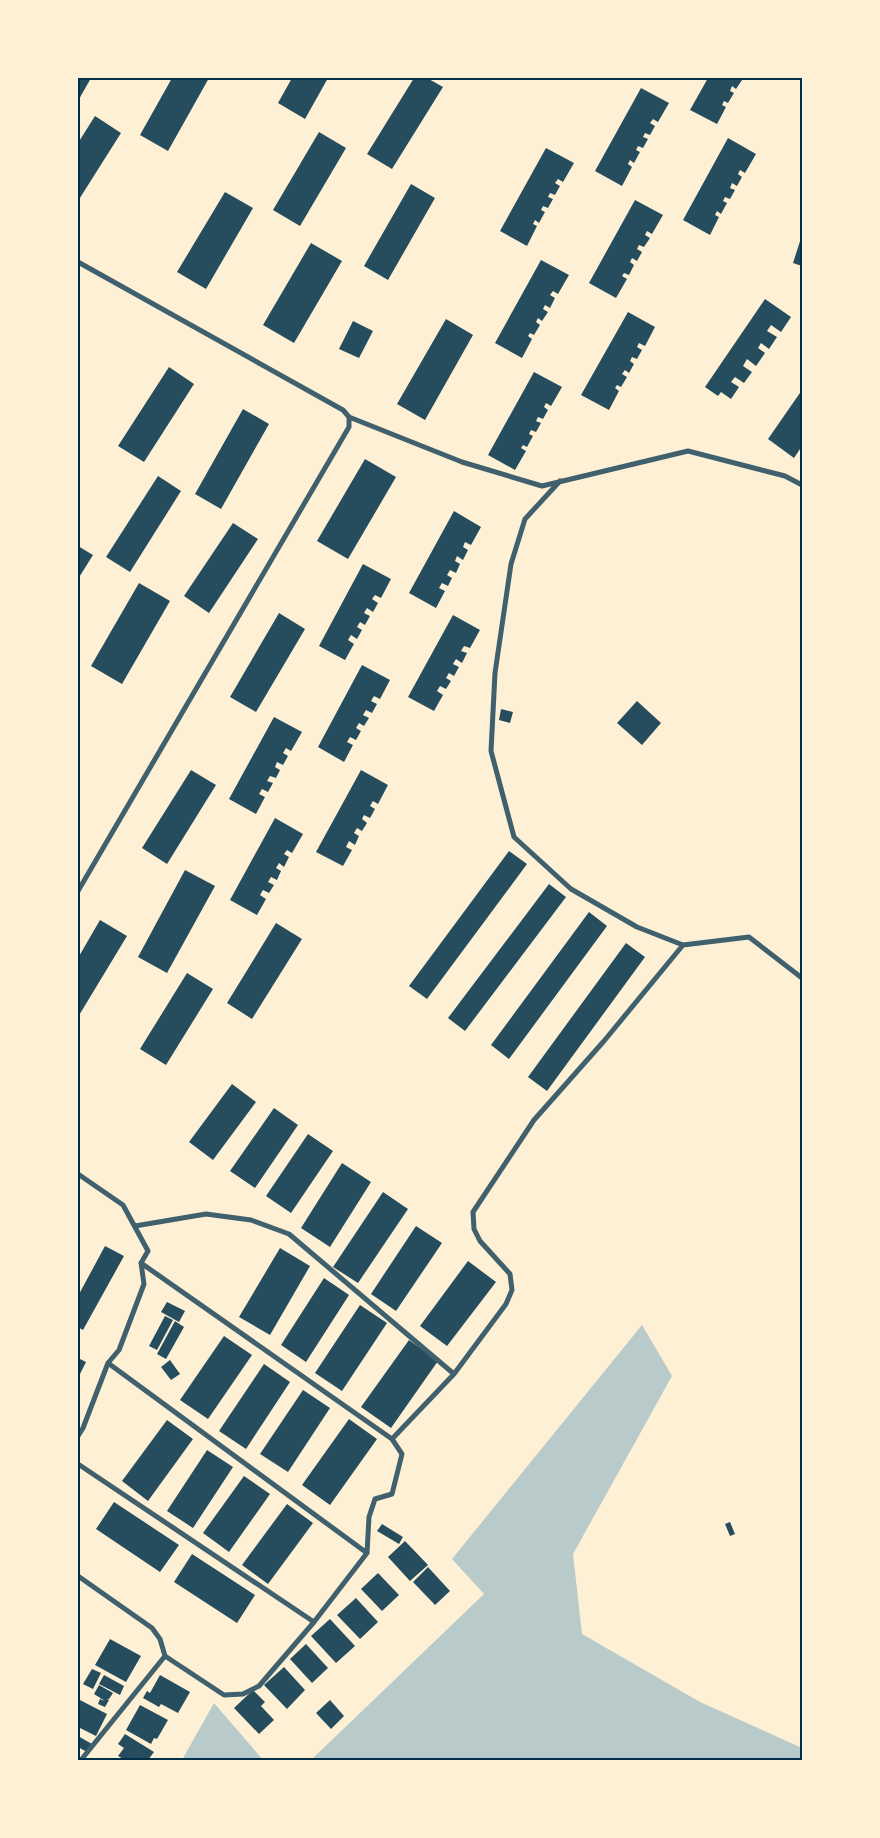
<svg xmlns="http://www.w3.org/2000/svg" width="880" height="1838" font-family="Commissioner,sans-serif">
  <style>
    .green { fill: #b9caca }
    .building { fill: #264d5e }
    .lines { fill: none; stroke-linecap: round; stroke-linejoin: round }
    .minor { stroke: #3f606c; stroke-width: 5 }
    .neatline { fill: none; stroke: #003049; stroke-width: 2 }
  </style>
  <rect width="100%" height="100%" fill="#fdf0d5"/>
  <path class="green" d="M642 1325 672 1376 573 1554 582 1634 700 1702 802 1748V1760H311L484 1594 452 1559Z
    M214 1703 263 1760H182Z"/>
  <path class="building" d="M78 78H91L78 101Z
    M172 78H209L168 151 140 135Z
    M292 78H328L305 119 278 103Z
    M414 78H427L443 87 392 169 367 154Z
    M708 78H737L742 80 736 89 732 86 730 91 734 93 728 103 724 101 722 105 726 107 717 124 690 110Z
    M641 88 669 103 658 122 653 119 650 123 655 126 650 135 645 133 643 137 648 139 643 148 638 146 636 150 640 152 634 163 630 160 628 164 632 167 622 186 595 171Z
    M95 116 121 133 78 201V143Z
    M319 132 346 148 300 226 273 210Z
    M728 138 756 154 745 173 740 170 738 174 742 177 737 186 732 183 730 188 735 190 730 199 725 197 723 201 727 203 721 214 717 211 715 215 719 217 710 235 683 220Z
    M546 148 574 163 563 182 558 179 555 183 560 186 555 195 550 193 548 197 553 199 548 208 543 206 541 210 545 212 539 223 535 220 533 224 537 226 527 246 500 231Z
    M411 184 435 198 388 280 364 266Z
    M225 192 253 208 206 289 177 272Z
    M635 200 663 215 652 234 647 231 645 235 650 238 644 247 639 245 637 249 642 252 637 261 632 258 630 262 634 265 629 275 624 273 622 276 627 279 616 298 589 283Z
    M802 235V266L793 263Z
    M311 243 342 261 294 343 263 325Z
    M541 260 569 275 558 294 553 291 550 295 555 298 550 308 545 305 543 309 548 312 542 321 538 318 536 322 540 325 534 335 530 333 528 336 532 339 522 358 495 343Z
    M765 299 791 317 781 332 771 325 767 331 777 337 769 349 761 343 758 348 765 353 756 366 747 359 743 366 752 372 744 383 735 377 731 382 739 387 731 399 721 392 718 396 705 387Z
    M628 312 655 327 645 346 639 343 637 347 642 350 637 359 632 357 630 361 634 364 629 373 625 370 622 374 627 377 621 387 617 385 615 388 619 391 609 410 581 395Z
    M446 319 473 335 425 420 397 404Z
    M353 321 373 331 359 358 339 349Z
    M169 367 194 384 144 462 118 446Z
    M534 372 562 387 551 406 546 403 544 407 548 410 543 419 538 417 536 421 541 423 536 432 531 430 529 434 533 436 527 447 523 445 521 448 526 451 515 470 488 455Z
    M802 390V446L794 458 768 439Z
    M243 409 269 424 221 509 195 494Z
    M365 459 396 477 348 559 317 541Z
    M158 476 181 491 130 572 106 557Z
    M454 511 481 527 471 545 465 542 463 547 468 550 463 560 457 556 455 561 460 564 456 573 450 570 447 575 452 578 448 586 442 583 439 588 445 591 436 608 409 593Z
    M233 523 258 539 209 613 184 596Z
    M78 546 93 555 78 579Z
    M363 564 391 579 381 598 375 595 372 599 378 603 373 612 367 608 364 613 370 616 365 625 360 622 357 627 362 630 357 639 351 635 348 640 354 644 345 660 319 646Z
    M139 583 170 601 122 684 91 666Z
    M279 613 305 629 256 712 230 697Z
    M453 615 480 630 470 648 464 646 461 651 467 653 462 663 456 659 453 664 459 667 454 676 449 673 446 678 451 681 446 689 440 686 437 691 443 695 434 711 408 697Z
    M362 665 390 680 380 699 374 696 371 701 377 704 372 713 366 710 363 715 369 718 364 726 359 723 356 728 361 731 356 740 350 737 347 742 353 745 344 762 318 747Z
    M637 701 661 723 642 745 617 723Z
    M501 709 513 712 510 723 499 720Z
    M274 717 302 732 291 751 286 748 283 753 288 756 283 765 277 762 275 767 280 770 276 778 270 776 267 781 273 783 268 792 262 789 259 794 265 797 256 814 229 799Z
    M191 770 216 785 167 864 142 848Z
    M361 770 388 785 378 804 373 801 370 806 375 809 370 818 364 815 362 819 367 823 362 831 357 828 354 833 359 836 355 845 349 841 346 847 352 850 343 866 316 852Z
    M275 818 303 834 292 853 287 850 284 854 289 857 284 867 279 863 276 868 281 871 277 880 271 877 268 882 274 885 269 893 263 890 260 895 266 899 257 915 230 900Z
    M509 851 527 864 427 999 409 986Z
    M185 870 215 886 167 973 138 957Z
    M549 884 566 897 465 1031 448 1018Z
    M589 912 607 926 509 1059 491 1045Z
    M100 920 127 936 78 1017V958Z
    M276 923 302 939 252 1019 227 1003Z
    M626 943 645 957 547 1091 528 1077Z
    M187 973 213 989 166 1065 140 1049Z
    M232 1084 256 1102 213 1160 189 1142Z
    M274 1108 298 1125 255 1188 230 1171Z
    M308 1134 333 1151 291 1213 266 1196Z
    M342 1163 371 1182 330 1247 301 1228Z
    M383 1192 408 1209 358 1283 333 1267Z
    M416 1226 442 1243 396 1311 371 1294Z
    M105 1246 124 1256 83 1330 78 1327V1296Z
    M280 1248 310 1266 270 1335 239 1317Z
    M468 1261 496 1282 447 1346 420 1326Z
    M324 1278 349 1295 306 1362 281 1345Z
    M167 1302 185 1311 179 1322 161 1312Z
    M360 1305 387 1323 342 1391 315 1373Z
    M165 1316 173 1320 157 1350 149 1346Z
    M175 1321 184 1327 166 1359 157 1354Z
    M224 1336 252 1355 208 1419 180 1400Z
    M409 1340 438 1361 391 1428 361 1407Z
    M78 1358 86 1362 78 1378Z
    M170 1360 180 1374 171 1380 161 1367Z
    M264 1364 290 1382 246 1449 219 1431Z
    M303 1390 330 1408 288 1472 260 1454Z
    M349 1419 377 1439 330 1505 302 1485Z
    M167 1420 193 1439 148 1501 122 1481Z
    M207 1450 233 1467 193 1528 167 1511Z
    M244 1476 270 1494 229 1552 203 1533Z
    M114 1502 179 1545 160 1572 96 1529Z
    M287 1504 313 1523 268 1584 242 1565Z
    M730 1522 735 1534 730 1536 725 1524Z
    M382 1524 403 1537 399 1544 377 1531Z
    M405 1541 428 1565 410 1581 388 1557Z
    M192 1554 255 1595 237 1623 174 1582Z
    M428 1567 450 1591 435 1605 413 1582Z
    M378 1573 399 1595 382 1611 361 1589Z
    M356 1598 378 1622 360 1639 337 1615Z
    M330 1619 355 1646 336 1663 311 1636Z
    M110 1639 141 1656 126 1682 95 1665Z
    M306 1644 328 1668 312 1683 290 1659Z
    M284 1667 305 1690 287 1709 264 1685Z
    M92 1669 101 1673 93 1689 83 1684Z
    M104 1675 124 1686 120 1695 99 1684Z
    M160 1675 190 1692 178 1713 161 1704 159 1707 143 1698 147 1691 150 1693Z
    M99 1685 113 1693 109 1699H107L109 1700 105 1707 98 1704 100 1699 105 1701 94 1694Z
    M253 1690 265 1702 261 1706 274 1720 259 1734 234 1708Z
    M78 1699 107 1714 96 1736 78 1727Z
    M330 1700 344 1716 331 1729 316 1713Z
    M140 1705 168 1720 157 1739 154 1738 151 1744 126 1730Z
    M125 1734 154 1752 148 1760H125L118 1756 124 1748 118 1744Z
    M78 1736 92 1744 87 1752 78 1747Z"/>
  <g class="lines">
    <path class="minor" d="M78 262 343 410 349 417 462 462 542 486 688 451 785 476 802 485
      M560 481 525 519 511 564 495 673 491 751 514 837 571 889 637 927 683 945 749 937 802 978
      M78 891 349 427V417
      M78 1174 123 1205 148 1251 141 1263 144 1284 119 1350 108 1363 83 1428 78 1436
      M135 1226 206 1214 251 1220 289 1234 454 1374
      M141 1263 392 1439
      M108 1363 367 1553
      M78 1464 314 1622
      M78 1576 152 1628 160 1639 165 1656 81 1760
      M165 1656 224 1695 243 1694 259 1686 314 1622 367 1553 369 1517 375 1499 392 1494 402 1454 392 1439 454 1374 506 1304 512 1290 510 1274 480 1241 474 1229 473 1212 534 1120 604 1041 683 945"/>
  </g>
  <rect width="880" height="1838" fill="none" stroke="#fdf0d5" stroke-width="158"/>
  <rect x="79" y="79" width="722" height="1680" class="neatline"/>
</svg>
